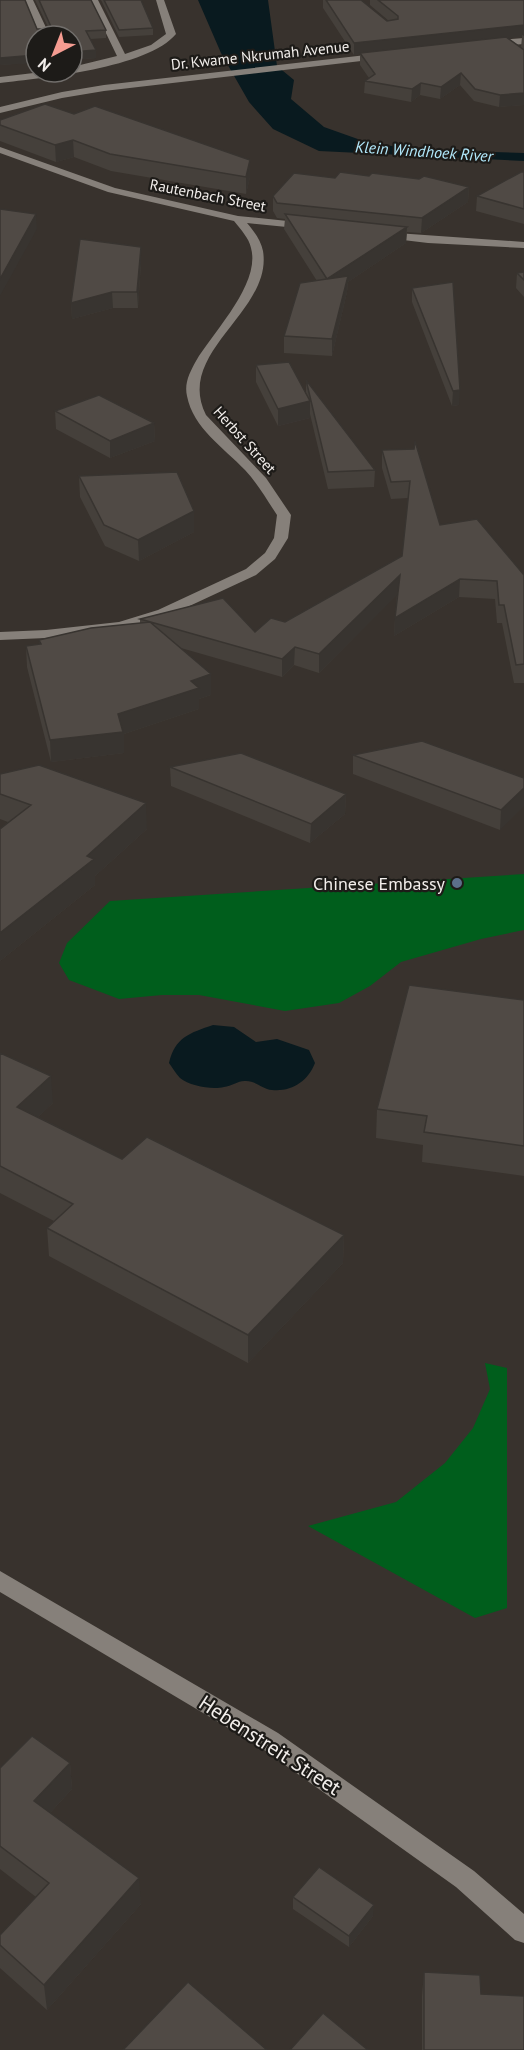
<svg xmlns="http://www.w3.org/2000/svg" width="524" height="2050" font-family="'PT Sans',sans-serif">
  <style>
    .green { fill: #005e1c }
    .water { fill: #091a1f }
    .lines { fill: none; stroke-linecap: round; stroke-linejoin: round }
    .service { fill: #86807a; fill-rule: evenodd }
    .minor { fill: #86807a; fill-rule: evenodd }
    .tertiary { fill: #86807a; fill-rule: evenodd }
    .wall { fill: #45403b; fill-rule: evenodd }
    .shaded-wall { fill: #383430 }
    .building { fill: #504a45; stroke: #383430; stroke-width: 1.5 }
    .service-dot { fill: #5c6f8a; stroke: #1d1b18; stroke-width: 2 }
    .labels { text-anchor: middle; dominant-baseline: central; stroke-width: 4.5; stroke-linejoin: round; paint-order: stroke }
    .far-street-label { font-size: 15px; fill: #f2eeeb; stroke: #1d1b18 }
    .far-water-label { font-size: 16px; font-style: italic; fill: #b2eafd; stroke: #1d1b18 }
    .poi-label { font-size: 18px; fill: #f2eeeb; stroke: #1d1b18; text-anchor: end }
    .near-street-label { font-size: 21px; fill: #f2eeeb; stroke: #1d1b18 }
  </style>
  <rect width="100%" height="100%" fill="#38322d"/>
  <path class="green" d="M524 874V930L481 939 401 962 370 986 339 1003 285 1011 199 995H162L119 999 69 980 59 963 67 943 110 901Z
    M485 1363 507 1368V1608L475 1618 308 1526 396 1502 445 1463 473 1428 490 1389Z"/>
  <path class="water" d="M198 0H268L277 66 294 80 291 99 324 127 369 143 423 150 524 153V161L319 151 273 129 249 102 221 53Z
    M213 1025 234 1027 256 1042 277 1039 309 1050 315 1063C308 1081 292 1092 272 1090 262 1089 256 1081 246 1081 239 1080 232 1086 224 1087 212 1090 190 1086 180 1078 176 1074 172 1067 169 1063 175 1037 190 1033 213 1025Z"/>
  <g class="lines">
    <path class="service" d="M25 0H33L50 36H40Z
      M90 0H98L125 54 151 45 166 34 156 0H164L176 34C148 68 42 78 0 83V77L42 72H72V67L117 56Z"/>
    <path class="minor" d="M0 147 115 188 238 216 307 223 312 226 307 229 247 223C254 231 261 241 263 251 273 312 174 352 206 415L266 478 291 515 288 538 275 559 256 575 168 616 120 630 46 638 0 640V632L46 630 119 622 158 610 246 569 265 553 274 538 277 515C267 500 258 484 245 470 224 448 193 428 187 396 184 383 190 372 196 361 213 332 261 284 251 248 249 238 241 230 234 221L108 192 0 153Z
      M382 232 524 242V248L428 243 378 237V233Z
      M0 1571 278 1733 474 1871 524 1914V1943L515 1940 456 1887 260 1747 0 1592Z"/>
    <path class="tertiary" d="M524 38V44L489 47 484 44 489 41Z
      M384 53 389 56 387 58 104 91 62 98 0 113V107L62 92 104 85Z"/>
  </g>
  <path class="wall" d="M0 0 37 29H49L35 0H91L106 30V38L90 39 96 58 0 65Z
    M101 0H141L153 28V35L119 37Z
    M323 0H361L387 21H389L370 5V0H524V105L499 107 474 101 460 85 440 99 420 95 411 102 364 93 365 81 369 78 360 65V54L354 55 323 8ZM522 37 521 47 524 49 508 38Z
    M74 114 250 160V177L246 194 111 171 74 157 56 162 0 141V120Z
    M524 172V224L476 211 477 196Z
    M369 176 469 187 468 202 421 233 407 232 406 243 348 282 347 292 332 356 284 353V336L317 281 284 229 285 219 277 218 273 211V196L335 178Z
    M141 247V263L138 308H113L72 319 71 303Z
    M524 272V297L516 288 517 273Z
    M412 288 459 405 452 406 412 302Z
    M256 365 306 394V380L375 470 374 487 328 489 310 414V418L278 426 256 382Z
    M55 411 154 423 155 441 110 458 56 429Z
    M414 449 440 525 524 575V683H514L502 623H497L495 599 459 597 394 636 395 618 397 594 319 673 294 665 282 677 181 648 211 674V695L199 699V709L124 734V753L51 762 27 667 26 646 40 644 39 640 140 623V619L255 632 285 622 402 556 408 498 391 499 382 468V450Z
    M79 476 194 532 139 561 105 546 80 497Z
    M353 755 524 778 500 830 353 774Z
    M170 767 346 794 345 814 310 843 171 786Z
    M0 774 147 829 95 876V885L0 961V829L8 822 0 819Z
    M524 1000V1176L422 1162 423 1145 376 1138 377 1109Z
    M0 1053 53 1103 38 1117 122 1159 344 1235 343 1263 248 1363 49 1256 47 1228 54 1221 0 1193Z
    M70 1763 72 1789 50 1813 141 1904 47 2010 0 1968V1935L36 1897 0 1869V1768Z
    M293 1897 373 1916 349 1947 293 1909Z
    M424 1972 481 1994 524 2050H422V1996Z"/>
  <path class="shaded-wall" d="M524 25V36L522 35V37L354 55V43Z
    M96 50V58L72 60V52Z
    M36 55V63L0 65V58Z
    M461 73 460 85 440 99 441 87Z
    M421 83 420 95 411 102 412 89Z
    M524 93V105L499 107 500 95Z
    M73 140 74 157 56 162 55 145Z
    M250 160V177L246 194V177Z
    M469 187 468 202 421 233 422 218Z
    M36 214 37 229 0 296V279Z
    M407 227 406 243 348 282 347 292 332 356V339L327 279Z
    M141 247V263L138 308 137 292Z
    M112 292 113 308 72 319 71 303Z
    M460 390 459 405 452 406 453 391Z
    M310 401V418L278 426V409Z
    M154 423 155 441 110 458V441Z
    M194 511V532L139 561 138 540Z
    M400 575 399 593 319 673V654Z
    M460 579 459 597 394 636 395 618Z
    M295 647 294 665 282 677V659Z
    M211 674V695L199 699V709L124 734V753L51 762 50 740 118 714 191 681Z
    M524 788V806L500 830 501 810Z
    M346 794 345 814 310 843 311 824Z
    M146 803 147 829 95 876V885L0 961V933Z
    M51 1076 53 1103 20 1134 17 1107Z
    M344 1235 343 1263 248 1363V1335Z
    M70 1763 72 1789 37 1827 34 1801Z
    M139 1878 141 1904 47 2010 44 1985Z
    M374 1905 373 1916 349 1947V1936Z"/>
  <path class="building" d="M0 0H25L37 29H52L39 0H91L106 30 86 31 96 50 72 52V36H36V55L0 58Z
    M104 0H141L153 28 119 30Z
    M326 0H361L387 21 398 19V16L378 0H524V25L354 43Z
    M506 37 524 50V93L500 95 475 89 461 73 441 87 421 83 412 89 365 81 375 74 360 53Z
    M45 104 74 114 95 106 250 160 246 177 110 154 73 140 55 145 0 125V120Z
    M340 172 369 176 372 173 419 179 424 176 469 187 422 218 277 203 273 196 294 173 335 178Z
    M521 172H524V209L477 196Z
    M0 209 36 214 0 279Z
    M285 214 407 227 327 279 348 276 332 339 284 336 300 283 327 279Z
    M80 239 141 247 137 292H112L71 303Z
    M524 272V280L517 273Z
    M453 282 460 390 453 391 412 288Z
    M289 362 310 401 278 409 256 365Z
    M306 380 375 470 328 472Z
    M99 395 154 423 110 441 55 411Z
    M415 441 440 525 477 519 524 575V664L516 665 504 605H499L497 581 460 579 395 618 400 575 319 654 295 647 282 659 140 619 223 598 255 632 271 618 285 622 402 556 410 481 391 482 382 450 414 449Z
    M177 472 194 511 138 540 104 525 79 476Z
    M150 622 211 674 191 681 199 688 118 714 123 732 50 740 26 646 41 644 39 640 91 628Z
    M422 741 524 778V788L501 810 353 755Z
    M241 753 346 794 311 824 170 767Z
    M39 765 146 803 87 856 94 859 0 933V829L31 805 0 794V774Z
    M409 985 524 1000V1146L424 1132 427 1116 377 1109Z
    M0 1053 51 1076 17 1107 122 1159 147 1137 344 1235 248 1335 47 1228 73 1204 0 1166Z
    M32 1736 70 1763 34 1801 139 1878 44 1985 0 1945V1935L49 1883 0 1846V1768Z
    M319 1867 374 1905 349 1936 293 1897Z
    M424 1972 480 1975 481 1994 524 1996V2050H424Z
    M188 1982 267 2050H123Z
    M323 2013 368 2050H290Z"/>
  <circle class="service-dot" cx="457" cy="883" r="6"/>
  <g class="labels">
    <g class="far-street-label">
      <text transform="translate(260 55) rotate(-6)">Dr. Kwame Nkrumah Avenue</text>
      <text transform="translate(208 195) rotate(11)">Rautenbach Street</text>
      <text transform="translate(245 440) rotate(48)">Herbst Street</text>
    </g>
    <g class="far-water-label">
      <text transform="translate(424 151) rotate(4)">Klein Windhoek River</text>
    </g>
    <g class="poi-label">
      <text x="445" y="883">Chinese Embassy</text>
    </g>
    <g class="near-street-label">
      <text transform="translate(270 1745) rotate(33)">Hebenstreit Street</text>
    </g>
  </g>
  <g transform="translate(54 54) rotate(222)"><circle r="28" fill="#1d1b18" stroke="#726f6c" stroke-width="1.5"/>
  <path d="M0-4.5L10 22L0 15L-10 22Z" fill="#f59c91"/>
  <text y="-9" font-size="16" font-weight="bold" text-anchor="middle" fill="#f2eeeb">N</text>
  </g>
</svg>
